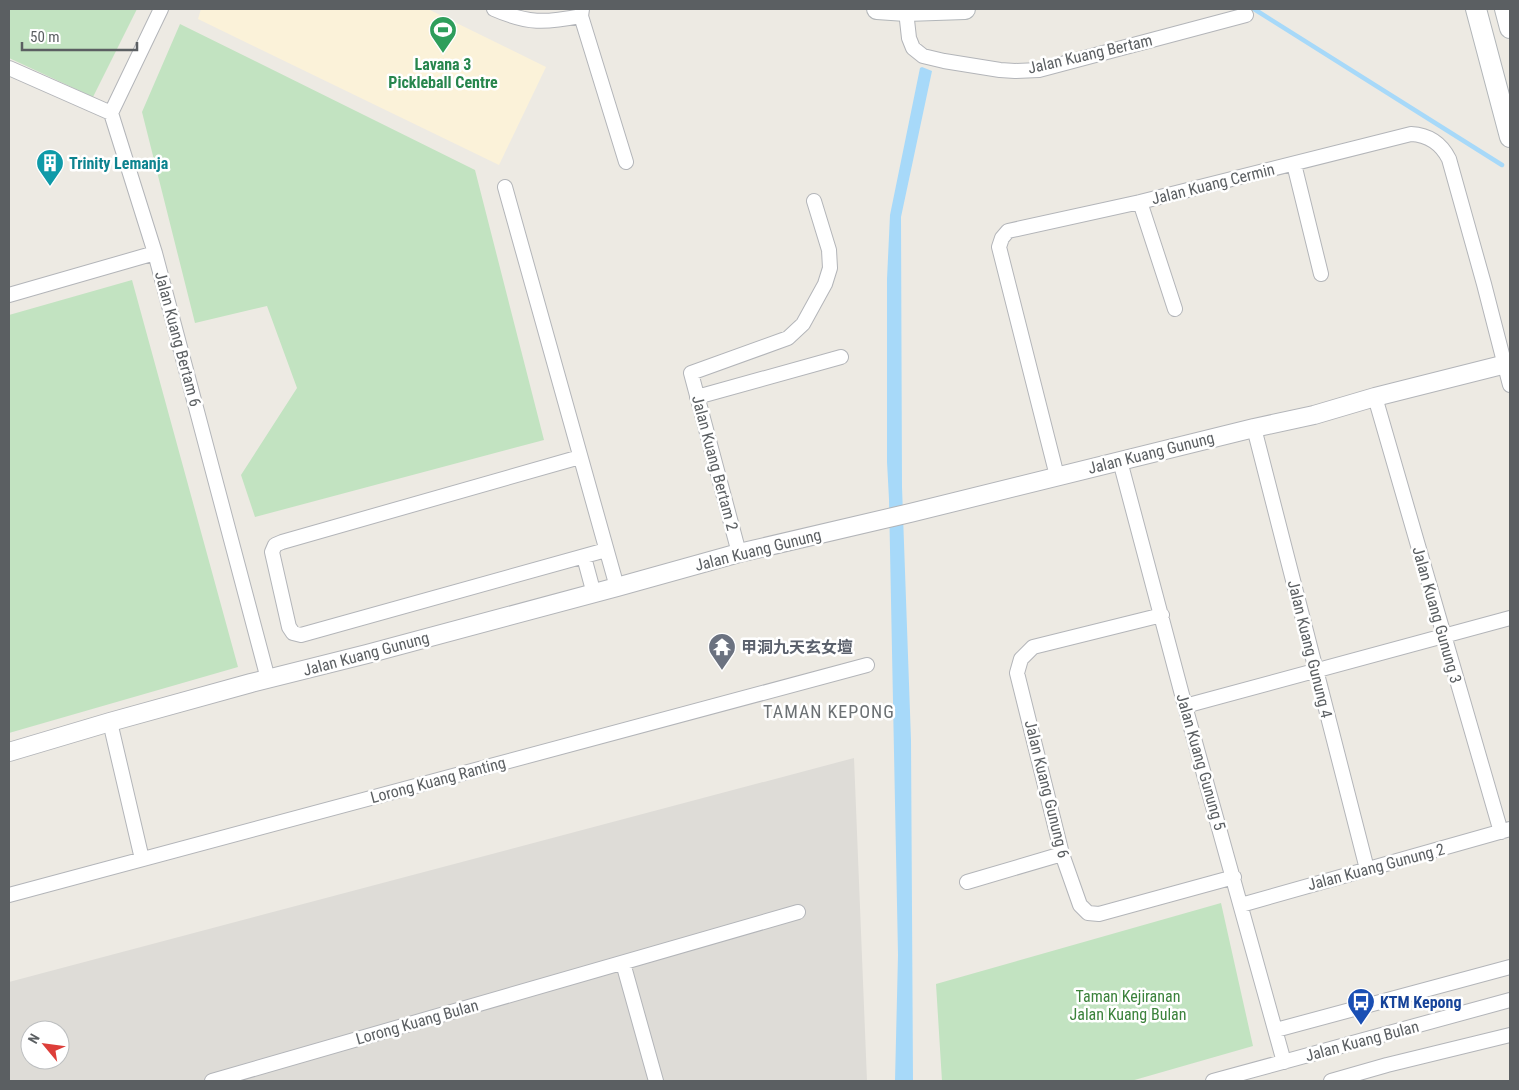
<svg xmlns="http://www.w3.org/2000/svg" width="1519" height="1090" font-family="'Roboto Condensed','Noto Sans SC',sans-serif">
  <style>
    .commercial { fill: #fbf2d9 }
    .industrial { fill: #dedcd7; fill-rule: evenodd }
    .green { fill: #c2e3c1 }
    .water { fill: #a7d9f9 }
    .lines { fill: none; stroke-linecap: round; stroke-linejoin: round }
    .stream { stroke: #a7d9f9; stroke-width: 4.5 }
    .minor-casing { stroke: #b3b5b9; stroke-width: 16 }
    .tertiary-casing { stroke: #b3b5b9; stroke-width: 20 }
    .secondary-casing { stroke: #b2b6b9; stroke-width: 22 }
    .minor { stroke: #fff; stroke-width: 14 }
    .tertiary { stroke: #fff; stroke-width: 18 }
    .secondary { stroke: #fff; stroke-width: 20 }
    .labels { text-anchor: middle; dominant-baseline: central; stroke-width: 5; stroke-linejoin: round; paint-order: stroke }
    .street-label { font-size: 16px; fill: #5b5f62; stroke: #fff }
    .leisure-label { font-size: 16px; font-weight: bold; fill: #27864d; stroke: #fff }
    .culture-label { font-size: 16px; font-weight: bold; fill: #0d838f; stroke: #fff; text-anchor: start }
    .worship-label { font-size: 16px; font-weight: bold; fill: #5b616d; stroke: #fff; text-anchor: start }
    .park-label { font-size: 16px; fill: #3b823b; stroke: #fff }
    .transit-label { font-size: 16px; font-weight: bold; fill: #164399; stroke: #fff; text-anchor: start }
    .neighbourhood-label { font-size: 18px; letter-spacing: 1px; fill: #6c7174; stroke: #fff }
  </style>
  <rect width="100%" height="100%" fill="#edeae3"/>
  <path class="commercial" d="M201 9H428L546 67 499 165 198 19Z"/>
  <path class="industrial" d="M854 758 867 1081H9V982ZM30 1030H60V1060H30Z"/>
  <path class="green" d="M9 9H137L93 97 9 58Z
    M180 24 475 170 544 440 255 517 241 475 297 388 267 306 195 323 142 112Z
    M132 280 238 667 9 733V315Z
    M1221 903 1253 1046 1131 1081H942L936 984Z"/>
  <path class="water" d="M922 67 932 71 901 217 902 487 911 740 913 1081H895L898 955 889 499 887 462V279L890 215 920 68Z"/>
  <g class="lines">
    <path class="stream" d="M1254 9 1502 165"/>
    <defs>
      <path id="minor" d="M161 9 111 113 155 253 268 679
        M494 9C528 24 545 23 581 16
        M582 9 581 16 626 162
        M906 11 909 38 913 48 923 56 944 61 1000 70 1015 71 1039 70 1246 15
        M9 68 111 113
        M1294 164 1321 274
        M505 187 617 587
        M1140 202 1175 309
        M9 295 155 253
        M697 397 841 357
        M1375 397 1501 832
        M1254 428 1367 869
        M580 457 282 542 275 545 272 552 289 627 293 633 301 635 606 550
        M1120 461 1185 706 1284 1062
        M1057 476 999 247 1002 238 1008 231 1140 202 1411 134C1429 135 1441 143 1449 159L1484 284 1510 385
        M739 553 691 373 788 338 803 324 825 284 830 268 829 250 814 201
        M584 557 594 594
        M1162 615 1033 647 1021 659 1017 673 1062 854 1080 905 1088 913 1099 914 1234 877
        M1185 706 1510 618
        M110 722 142 859
        M967 882 1062 854
        M9 895 867 665
        M1241 905 1510 829
        M623 963 656 1081
        M1276 1030 1510 967
        M212 1081 798 912
        M1213 1081 1510 1000
        M1331 1081 1387 1065 1510 1035"/>
      <path id="tertiary" d="M9 752 110 722 251 683 367 654 617 587 739 553 910 513 1254 428 1314 415 1375 397 1510 363"/>
      <path id="secondary" d="M877 9 906 11 965 9
        M1476 9 1510 137
        M1505 9 1510 28"/>
    </defs>
    <use href="#minor" class="minor-casing"/>
    <use href="#tertiary" class="tertiary-casing"/>
    <use href="#secondary" class="secondary-casing"/>
    <use href="#minor" class="minor"/>
    <use href="#tertiary" class="tertiary"/>
    <use href="#secondary" class="secondary"/>
  </g>
  <defs>
    <symbol id="stadium-pin" viewBox="-11 -11 22 30"><path d="M0 17L-7.5 6A9.5 9.5 0 1 1 7.5 6Z" fill="#2e9e5b" stroke="#fff"/><path d="M0-5a6.5 5 0 1 0 0 10a6.5 5 0 1 0 0-10ZM-3.5-1.8h7v3.6h-7Z" fill="#fff"/></symbol>
    <symbol id="building-pin" viewBox="-11 -11 22 30"><path d="M0 17L-7.5 6A9.5 9.5 0 1 1 7.5 6Z" fill="#0f9aa8" stroke="#fff"/><path d="M-4-6H4V6H1V3H-1V6H-4ZM-2.5-4.3h1.7v1.8h-1.7ZM.8-4.3h1.7v1.8H.8ZM-2.5-1h1.7V.8h-1.7ZM.8-1h1.7V.8H.8Z" fill="#fff"/></symbol>
    <symbol id="temple-pin" viewBox="-11 -11 22 30"><path d="M0 17L-7.5 6A9.5 9.5 0 1 1 7.5 6Z" fill="#6b7280" stroke="#fff"/><path d="M0-6L5-2H3V0L6.5 2.5H4V6H1.5V3h-3V6H-4V2.5H-6.5L-3 0V-2H-5Z" fill="#fff"/></symbol>
    <symbol id="bus-pin" viewBox="-11 -11 22 30"><path d="M0 17L-7.5 6A9.5 9.5 0 1 1 7.5 6Z" fill="#1a4fb4" stroke="#fff"/><path d="M-5-6H5V4H4V6H2V4H-2V6H-4V4H-5ZM-3.5-4V0h7V-4ZM-3.5 1.2v1.5H-2V1.2ZM2 1.2v1.5H3.5V1.2Z" fill="#fff"/></symbol>
  </defs>
  <g fill-rule="evenodd">
    <use href="#stadium-pin" x="427" y="14" width="32" height="43"/>
    <use href="#building-pin" x="34" y="147" width="32" height="43"/>
    <use href="#temple-pin" x="706" y="631" width="32" height="43"/>
    <use href="#bus-pin" x="1345" y="986" width="32" height="43"/>
  </g>
  <g class="labels">
    <g class="street-label">
      <text transform="translate(1090 54) rotate(-13)">Jalan Kuang Bertam</text>
      <text transform="translate(1213 184) rotate(-14)">Jalan Kuang Cermin</text>
      <text transform="translate(178 339) rotate(75)">Jalan Kuang Bertam 6</text>
      <text transform="translate(1151 453) rotate(-14)">Jalan Kuang Gunung</text>
      <text transform="translate(715 463) rotate(75)">Jalan Kuang Bertam 2</text>
      <text transform="translate(758 550) rotate(-14)">Jalan Kuang Gunung</text>
      <text transform="translate(1437 615) rotate(74)">Jalan Kuang Gunung 3</text>
      <text transform="translate(1310 649) rotate(76)">Jalan Kuang Gunung 4</text>
      <text transform="translate(366 654) rotate(-15)">Jalan Kuang Gunung</text>
      <text transform="translate(1201 762) rotate(74)">Jalan Kuang Gunung 5</text>
      <text transform="translate(438 780) rotate(-15)">Lorong Kuang Ranting</text>
      <text transform="translate(1047 789) rotate(76)">Jalan Kuang Gunung 6</text>
      <text transform="translate(1376 867) rotate(-15)">Jalan Kuang Gunung 2</text>
      <text transform="translate(417 1022) rotate(-16)">Lorong Kuang Bulan</text>
      <text transform="translate(1362 1041) rotate(-15)">Jalan Kuang Bulan</text>
    </g>
    <g class="leisure-label">
      <text x="443" y="64">Lavana 3<tspan x="443" dy="18">Pickleball Centre</tspan></text>
    </g>
    <g class="culture-label">
      <text x="69" y="163">Trinity Lemanja</text>
    </g>
    <g class="worship-label">
      <text x="741" y="647">甲洞九天玄女壇</text>
    </g>
    <g class="park-label">
      <text x="1128" y="996">Taman Kejiranan<tspan x="1128" dy="18">Jalan Kuang Bulan</tspan></text>
    </g>
    <g class="transit-label">
      <text x="1380" y="1002">KTM Kepong</text>
    </g>
    <g class="neighbourhood-label">
      <text x="829" y="711">TAMAN KEPONG</text>
    </g>
  </g>
  <rect width="1519" height="1090" fill="none" stroke="#5b5f62" stroke-width="20"/>
  <g transform="translate(45 1045) rotate(299)"><circle r="24" fill="#ffffff" stroke="#bdbfc0"/>
  <path d="M0-4L9 19L0 12L-9 19Z" fill="#dd3e39"/>
  <text y="-8" font-size="14" font-weight="bold" text-anchor="middle" fill="#5b5f62">N</text>
  </g>
  <path d="M22 42v8h115v-8" fill="none" stroke="#5b5f62" stroke-width="2.5"/>
  <text x="30" y="42" font-size="15" fill="#5b5f62" stroke="#ffffff" stroke-width="4" paint-order="stroke">50 m</text>
</svg>
